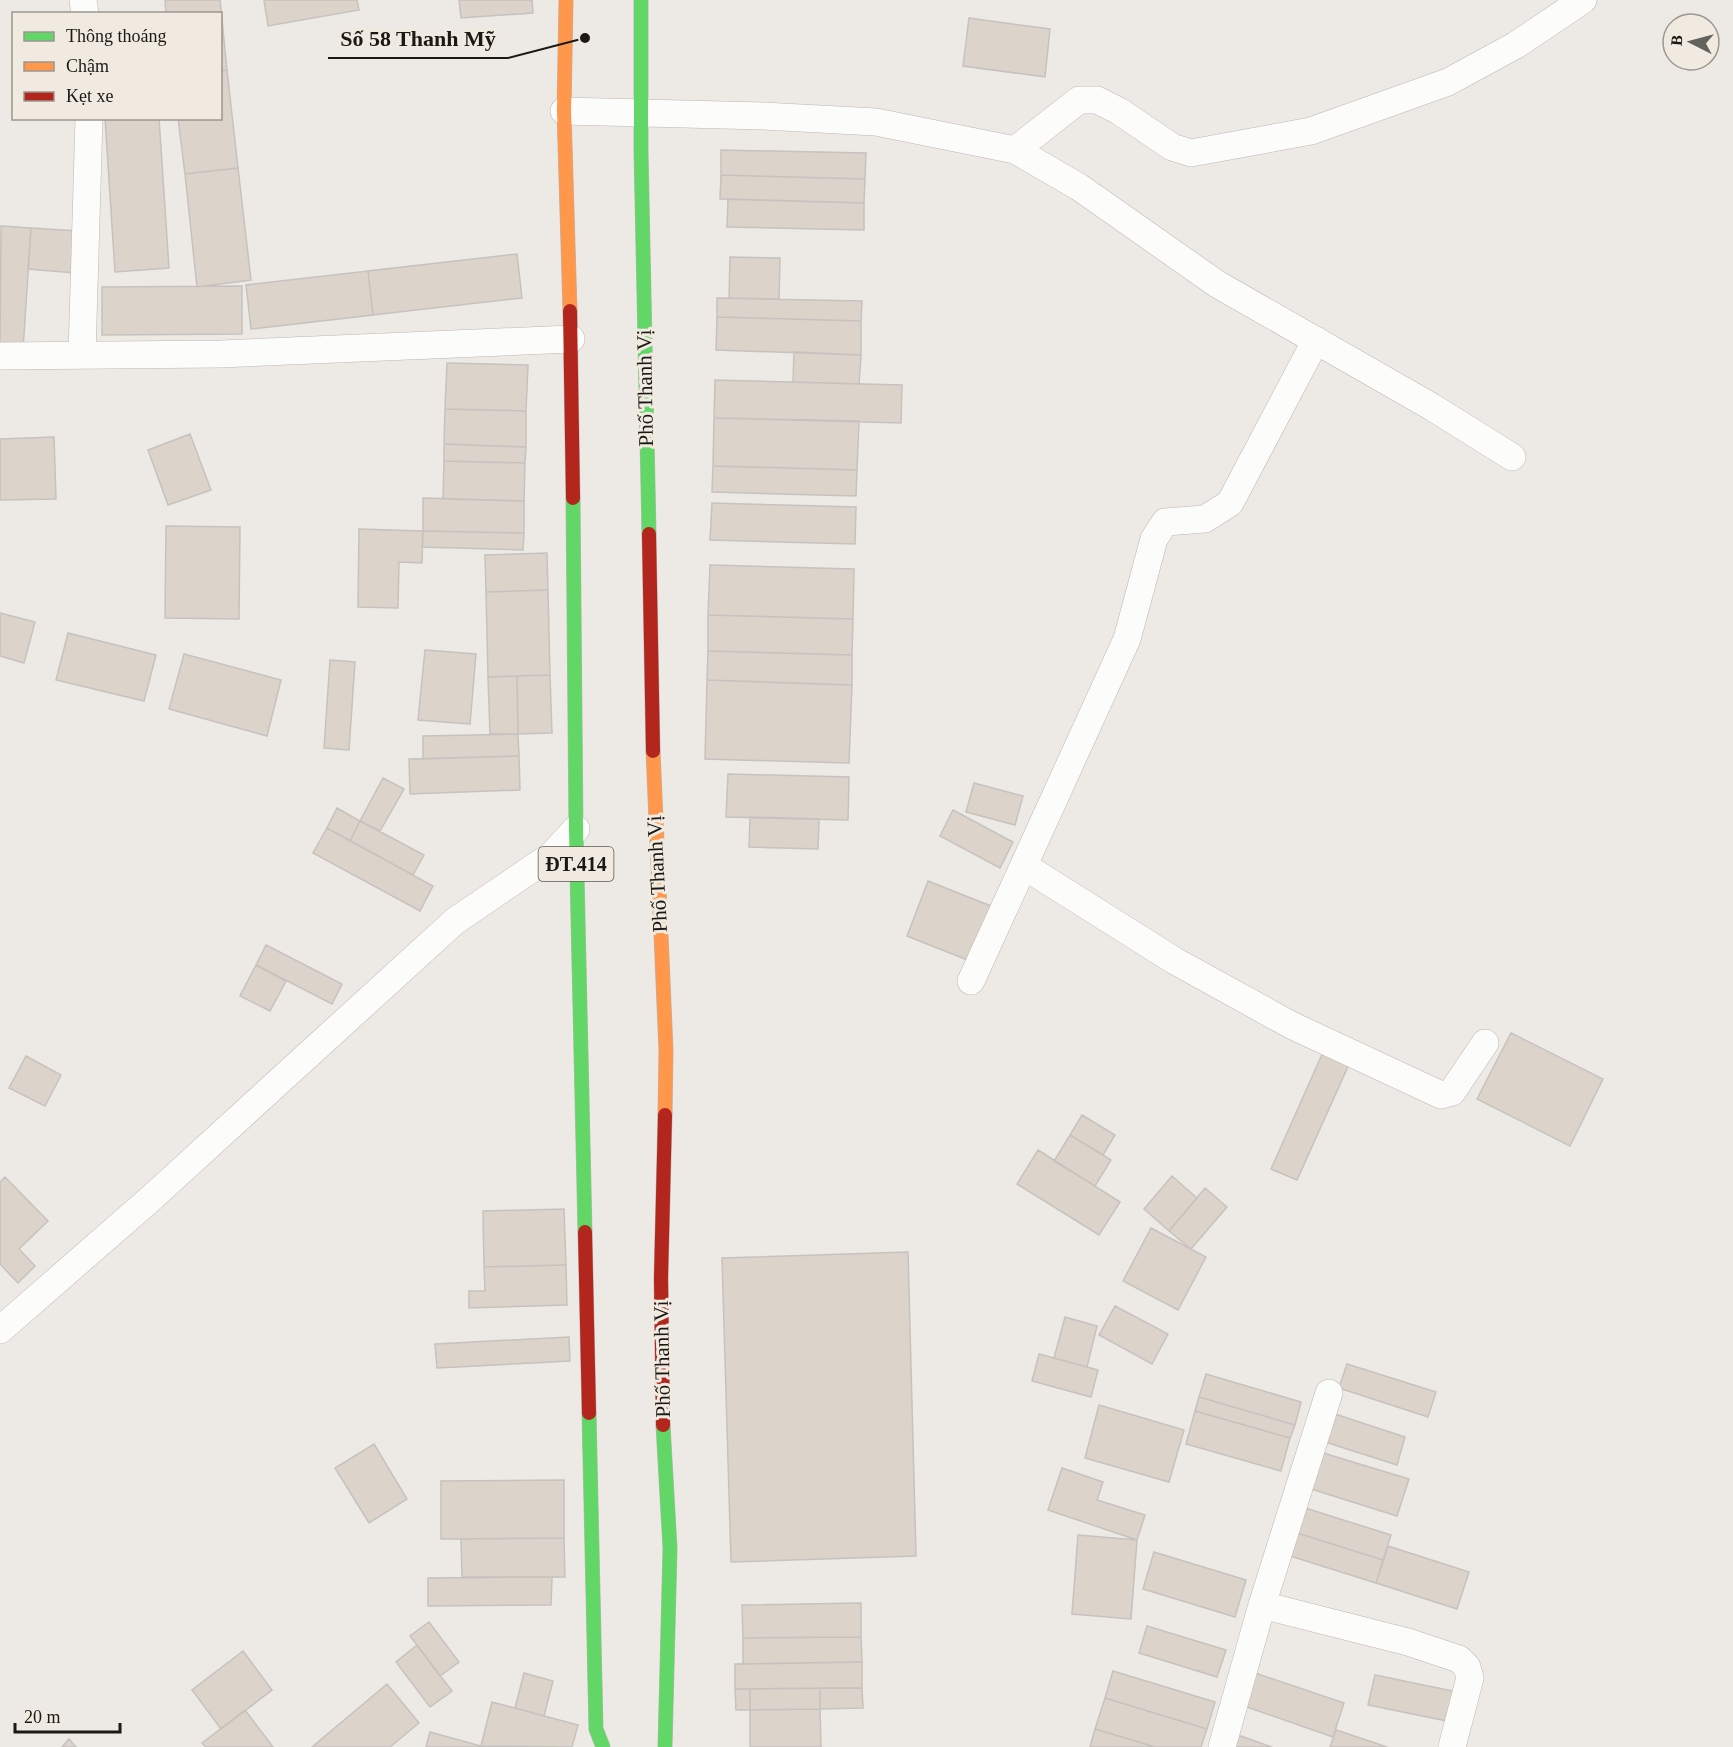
<svg xmlns="http://www.w3.org/2000/svg" width="1733" height="1747" font-family="Georgia,serif">
  <style>
    .building { fill: #dcd3ca; stroke: #c6c2bf; stroke-width: 1.5 }
    .lines { fill: none; stroke-linecap: round; stroke-linejoin: round }
    .street-casing { stroke: #bbb8b4; stroke-width: 28 }
    .fast-casing { stroke: #bbb8b4; stroke-width: 15 }
    .slow-casing { stroke: #bbb8b4; stroke-width: 15 }
    .jam-casing { stroke: #bbb8b4; stroke-width: 15 }
    .street { stroke: #fcfcfb; stroke-width: 27 }
    .fast { stroke: #63d668; stroke-width: 14 }
    .slow { stroke: #ff974d; stroke-width: 14 }
    .jam { stroke: #b3261e; stroke-width: 14 }
    .labels { text-anchor: middle; dominant-baseline: central; stroke-width: 6; stroke-linejoin: round; paint-order: stroke }
    .shield { fill: #f1eae0; stroke: #5b5852; stroke-width: 1.5 }
    .shield-label { font-size: 20px; font-weight: bold; fill: #1b1915 }
    .street-label { font-size: 21px; fill: #1b1915; stroke: #f1eae0 }
    .leader { fill: none; stroke: #1b1915; stroke-width: 2 }
    .callout-dot { fill: #1b1915; stroke: #f1eae0; stroke-width: 2 }
    .callout-label { font-size: 22px; text-anchor: middle; font-weight: bold; fill: #1b1915; stroke: #f1eae0; stroke-width: 6; stroke-linejoin: round; paint-order: stroke }
  </style>
  <rect width="100%" height="100%" fill="#ede9e4"/>
  <path class="building" d="M165 0H220L227 70 220 71V14H166Z
    M264 0H357L359 10 268 26Z
    M459 0H532L533 13 461 18Z
    M969 18 1050 29 1045 77 963 66Z
    M227 70 238 168 185 174 178 118H220V71Z
    M105 118H159L169 268 115 272Z
    M721 150 866 153 865 179 721 175Z
    M238 168 251 280 197 287 185 174Z
    M721 175 865 179 864 203 720 199Z
    M728 199 864 203V230L727 227Z
    M1 226 31 228 23 350 0 348Z
    M31 228 78 231 75 273 28 269Z
    M517 254 522 298 373 315 368 271Z
    M730 257 780 258 779 299 729 298Z
    M368 271 373 315 251 329 246 285Z
    M242 286V334L102 335V287Z
    M717 298 862 301 861 321 717 317Z
    M717 317 861 321V355L716 350Z
    M794 352 861 355 859 384 793 382Z
    M447 363 528 365 526 411 445 409Z
    M715 380 902 385 901 423 714 418Z
    M445 409 526 411V447L444 444Z
    M714 418 859 421 857 470 713 466Z
    M190 434 211 490 168 505 148 450Z
    M54 437 56 499 0 500V439Z
    M444 444 526 447 525 463 444 461Z
    M444 461 525 463 524 501 443 499Z
    M713 466 857 470 856 496 712 492Z
    M423 498 524 501V533L423 531Z
    M712 503 856 507 855 544 710 540Z
    M166 526 240 527 239 619 165 618Z
    M359 529 423 531 422 563 399 562 398 608 358 607Z
    M423 531 524 533 523 550 422 547Z
    M547 553 548 590 486 592 485 555Z
    M710 565 854 569 853 619 708 615Z
    M548 590 550 675 488 677 486 592Z
    M0 613 35 622 24 663 0 656Z
    M708 615 853 619 852 655 708 651Z
    M68 633 156 655 144 701 56 680Z
    M425 650 476 654 470 724 418 720Z
    M708 651 852 655V685L707 680Z
    M184 654 281 680 267 736 169 709Z
    M330 660 355 662 349 750 324 748Z
    M550 675 552 733 518 734 517 676Z
    M517 676 518 734H490L488 677Z
    M707 680 852 685 849 763 705 759Z
    M518 734 519 756 423 759V736Z
    M519 756 520 790 410 794 409 759Z
    M728 774 849 777 848 820 726 817Z
    M383 778 404 789 380 831 360 821Z
    M974 783 1023 796 1015 825 966 812Z
    M337 808 360 821 350 841 327 828Z
    M953 810 1013 842 1000 868 940 836Z
    M750 817 819 819 818 849 749 847Z
    M360 821 424 855 413 875 350 841Z
    M327 828 433 886 420 911 313 853Z
    M928 881 991 906 970 961 907 936Z
    M266 945 342 984 332 1004 256 965Z
    M256 965 286 981 270 1011 240 996Z
    M1511 1033 1603 1079 1570 1146 1477 1099Z
    M1324 1050 1350 1062 1297 1180 1271 1169Z
    M26 1056 61 1075 45 1106 9 1088Z
    M1082 1115 1115 1135 1103 1155 1070 1135Z
    M1070 1135 1111 1160 1095 1186 1054 1161Z
    M1038 1150 1120 1202 1099 1235 1017 1184Z
    M1172 1176 1197 1198 1169 1231 1144 1209Z
    M5 1177 48 1221 19 1249 35 1266 18 1283 0 1264V1182Z
    M1205 1188 1227 1207 1191 1249 1169 1231Z
    M564 1209 566 1265 484 1267 483 1211Z
    M1151 1228 1206 1257 1178 1310 1123 1281Z
    M908 1252 916 1556 731 1562 722 1258Z
    M566 1265 567 1305 469 1308V1291H485L484 1267Z
    M1115 1306 1168 1334 1152 1364 1099 1335Z
    M1065 1317 1097 1326 1087 1367 1054 1358Z
    M569 1337 570 1361 437 1368 435 1344Z
    M1039 1354 1098 1370 1091 1397 1032 1381Z
    M1347 1364 1436 1392 1428 1417 1339 1388Z
    M1206 1374 1301 1402 1295 1425 1199 1397Z
    M1199 1397 1295 1425 1290 1438 1195 1411Z
    M1099 1405 1184 1430 1169 1482 1085 1458Z
    M1195 1411 1290 1438 1281 1471 1186 1444Z
    M1332 1413 1405 1437 1397 1465 1322 1441Z
    M374 1444 407 1499 369 1523 335 1468Z
    M1320 1452 1409 1479 1397 1516 1308 1488Z
    M1062 1468 1103 1482 1097 1500 1145 1515 1137 1540 1048 1510Z
    M564 1480V1538L441 1539V1481Z
    M1302 1507 1391 1535 1383 1560 1294 1532Z
    M1294 1532 1383 1560 1376 1583 1287 1555Z
    M1078 1535 1137 1540 1131 1619 1072 1614Z
    M564 1538 565 1577H462L461 1539Z
    M1388 1546 1469 1572 1457 1609 1376 1583Z
    M1154 1552 1246 1580 1235 1617 1143 1589Z
    M552 1577 551 1605 428 1606V1578Z
    M861 1603V1637L743 1638 742 1605Z
    M429 1622 459 1662 440 1676 410 1636Z
    M1147 1626 1226 1650 1217 1677 1139 1653Z
    M861 1637 862 1662 743 1664V1638Z
    M417 1645 452 1691 430 1707 396 1662Z
    M243 1651 272 1690 221 1729 192 1690Z
    M862 1662V1688L735 1689V1664Z
    M1113 1671 1215 1702 1207 1729 1105 1698Z
    M524 1673 553 1681 544 1716 515 1708Z
    M1255 1673 1344 1703 1333 1737 1244 1706Z
    M1375 1675 1453 1691 1447 1721 1368 1705Z
    M387 1684 419 1723 390 1747H312Z
    M820 1688H862L863 1708 820 1709Z
    M820 1688V1709L750 1710V1689Z
    M735 1689H750V1710H736Z
    M1105 1698 1207 1729 1201 1747H1155L1095 1729Z
    M492 1702 578 1725 572 1747 481 1746Z
    M820 1709 821 1747H750V1710Z
    M245 1710 273 1747H206L202 1743Z
    M1095 1729 1155 1747H1090Z
    M1336 1730 1387 1747H1330Z
    M430 1732 481 1746V1747H426Z
    M1235 1734 1272 1747H1231Z
    M69 1739 76 1747H62Z"/>
  <g class="lines">
    <defs>
      <path id="street" d="M83 0 85 14
        M564 111 763 116 876 122 1015 150 1079 187 1217 284 1432 407 1512 457
        M1015 150 1079 100H1097L1119 111 1172 147 1191 153 1311 131 1448 82 1516 45 1583 0
        M82 355 89 118
        M0 356 221 354 571 339
        M1024 866 1175 961 1291 1025 1441 1095 1452 1092 1485 1043
        M971 981 1127 639 1154 539 1165 522 1205 519 1230 503 1316 340
        M0 1330 148 1201 455 921 552 855 576 829
        M1262 1605 1408 1642 1459 1659 1467 1667 1470 1678 1452 1747
        M1222 1747 1262 1605 1329 1393"/>
      <path id="fast" d="M641 0V151L649 534
        M573 498 576 829 585 1232
        M589 1413 596 1729 603 1747
        M663 1425 670 1548 665 1747"/>
      <path id="slow" d="M566 0 564 111 570 311
        M653 751 666 1050 665 1115"/>
      <path id="jam" d="M570 311 573 498
        M649 534 653 751
        M585 1232 589 1413
        M663 1425 661 1278 665 1115"/>
    </defs>
    <use href="#street" class="street-casing"/>
    <use href="#fast" class="fast-casing"/>
    <use href="#slow" class="slow-casing"/>
    <use href="#jam" class="jam-casing"/>
    <use href="#street" class="street"/>
    <use href="#fast" class="fast"/>
    <use href="#slow" class="slow"/>
    <use href="#jam" class="jam"/>
  </g>
  <g class="labels">
    <rect class="shield" x="538.5" y="847" width="75" height="34" rx="4.5"/>
    <g class="shield-label">
      <text x="576" y="864">ĐT.414</text>
    </g>
    <g class="street-label">
      <text transform="translate(645 388) rotate(-91)">Phố Thanh Vị</text>
      <text transform="translate(657 874) rotate(-93)">Phố Thanh Vị</text>
      <text transform="translate(662 1359) rotate(-91)">Phố Thanh Vị</text>
    </g>
  </g>
  <path class="leader" d="M585 38L508 58H328"/>
  <circle class="callout-dot" cx="585" cy="38" r="6"/>
  <g class="callout-label">
    <text x="418" y="46">Số 58 Thanh Mỹ</text>
  </g>
  <rect x="12" y="12" width="210" height="108" fill="#f1eae0" stroke="#9b968f" stroke-width="1.5"/>
  <rect x="24" y="32" width="30" height="9" fill="#63d668" stroke="#9b968f" stroke-width="1.5"/>
  <text x="66" y="42" font-size="18" fill="#1b1915">Thông thoáng</text>
  <rect x="24" y="62" width="30" height="9" fill="#ff974d" stroke="#9b968f" stroke-width="1.5"/>
  <text x="66" y="72" font-size="18" fill="#1b1915">Chậm</text>
  <rect x="24" y="92" width="30" height="9" fill="#b3261e" stroke="#9b968f" stroke-width="1.5"/>
  <text x="66" y="102" font-size="18" fill="#1b1915">Kẹt xe</text>
  <g transform="translate(1691 42) rotate(276)"><circle r="28" fill="#f1eae0" stroke="#9b968f" stroke-width="1.5"/>
  <path d="M0-4.5L10 22L0 15L-10 22Z" fill="#64625d"/>
  <text y="-9" font-size="16" font-weight="bold" text-anchor="middle" fill="#1b1915">B</text>
  </g>
  <path d="M15 1723v9h105v-9" fill="none" stroke="#1b1915" stroke-width="3"/>
  <text x="24" y="1723" font-size="18" fill="#1b1915" stroke="#f1eae0" stroke-width="4.5" paint-order="stroke">20 m</text>
</svg>
